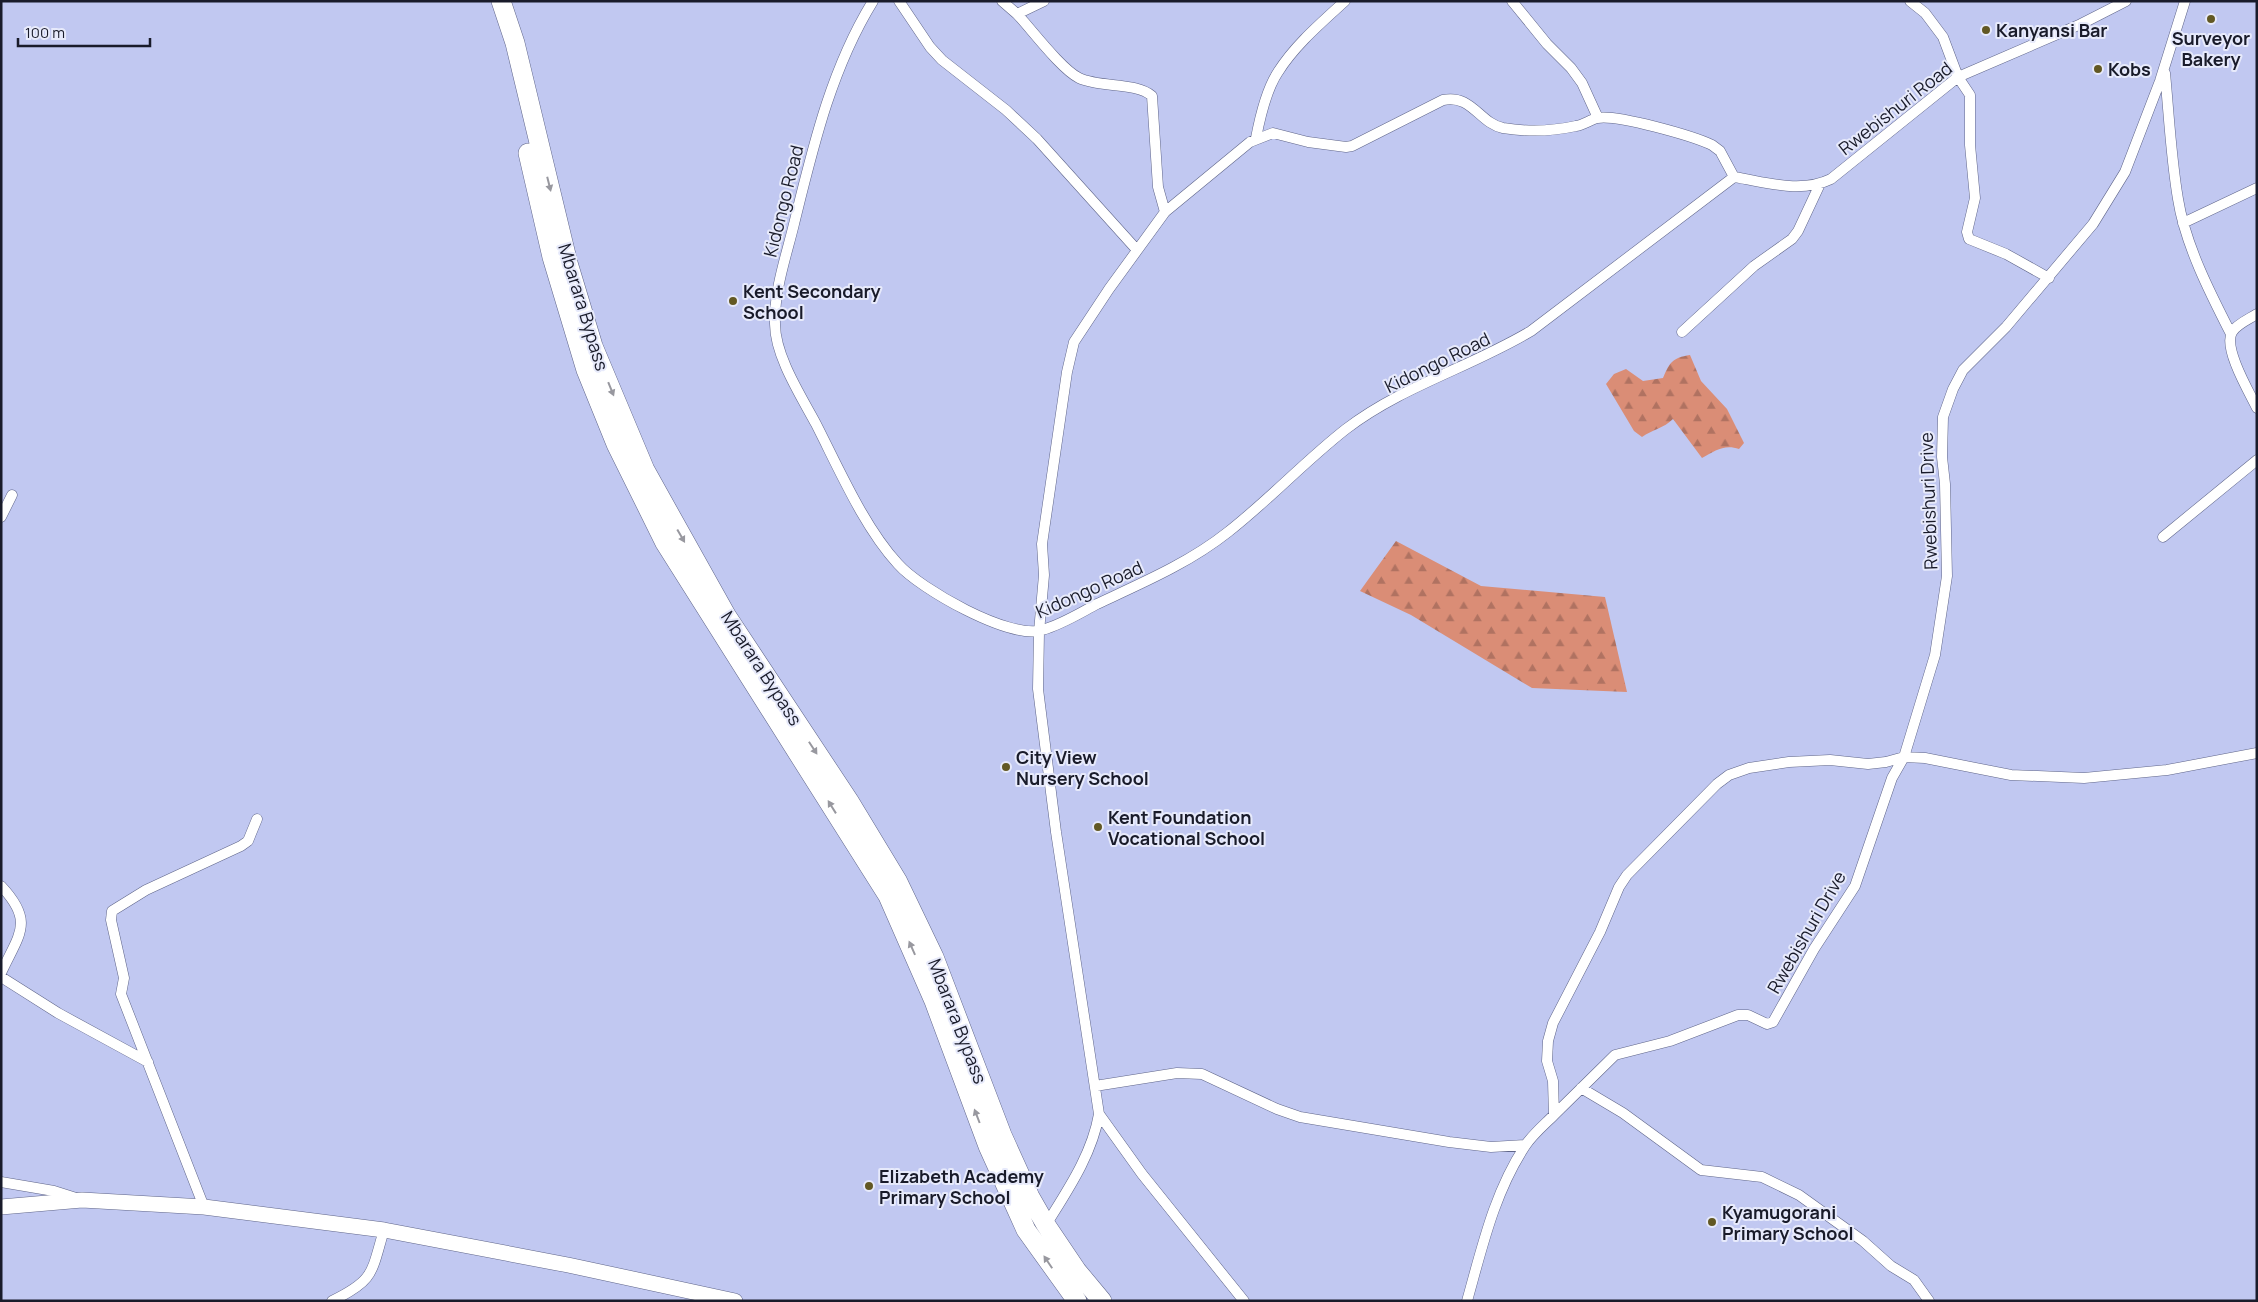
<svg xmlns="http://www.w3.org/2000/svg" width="2258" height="1302" font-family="Manrope,sans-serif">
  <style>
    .forest { fill: url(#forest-firs) }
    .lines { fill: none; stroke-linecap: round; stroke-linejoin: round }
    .street-casing { stroke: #5f6589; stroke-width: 11 }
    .secondary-casing { stroke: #5f6589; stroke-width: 16 }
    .highway-casing { stroke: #5f6589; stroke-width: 20 }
    .street { stroke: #fff; stroke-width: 10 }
    .secondary { stroke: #fff; stroke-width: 15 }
    .highway { stroke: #fff; stroke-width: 19 }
    .oneway { fill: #98989f }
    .poi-dot { fill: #625824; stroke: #e7eafb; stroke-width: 2 }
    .labels { text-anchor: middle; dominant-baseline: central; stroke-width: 4; stroke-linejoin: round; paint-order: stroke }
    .poi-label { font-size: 18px; font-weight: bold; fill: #191b2a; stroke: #e7eafb; text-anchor: start }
    .street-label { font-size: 18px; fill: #191b2a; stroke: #e7eafb }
  </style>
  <defs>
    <pattern id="forest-firs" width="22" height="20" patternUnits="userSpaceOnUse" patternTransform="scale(1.25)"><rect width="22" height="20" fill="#da8d76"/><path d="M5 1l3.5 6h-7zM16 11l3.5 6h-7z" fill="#b07261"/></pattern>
  </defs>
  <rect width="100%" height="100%" fill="#c1c8f1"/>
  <path class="forest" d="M1690 355 1701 381 1727 409 1744 443 1739 449C1724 444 1715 451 1702 458L1673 419C1664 428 1652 430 1642 437L1634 431 1606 384 1614 374 1626 369 1643 381 1663 378C1670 362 1672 358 1690 355Z
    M1396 541 1481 586 1605 597 1627 692 1532 688 1411 615 1360 591Z"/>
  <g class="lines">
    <defs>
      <path id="street" d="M873 1C831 69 813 147 794 224 786 257 774 290 775 324 775 356 801 396 816 424 839 469 864 527 898 564 920 589 1010 640 1042 630 1061 625 1080 613 1097 604 1142 583 1189 563 1228 532 1269 500 1305 461 1346 429 1402 386 1471 367 1531 331L1734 177
        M899 1 930 47 942 60 1006 110 1037 139 1137 250
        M1002 1 1017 14 1044 1
        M1512 1 1547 44 1571 68 1582 83 1598 118
        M1910 1 1925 13 1943 37 1958 77 1970 95V145L1975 198 1967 232 1969 239 2006 254 2049 278
        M1017 14C1032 30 1061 69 1079 78 1100 88 1136 82 1152 96L1158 187 1165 212
        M2165 73C2169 115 2171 158 2178 199 2185 244 2210 293 2231 334
        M1256 138C1260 117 1266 90 1278 72 1295 45 1321 23 1345 1
        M1734 177C1766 182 1800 194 1831 179L1958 77 2081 24 2126 1
        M2183 223 2257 188
        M2257 314C2249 319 2237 324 2232 332 2223 348 2249 392 2257 408
        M1682 332 1754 266 1792 239 1798 231 1820 184
        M1 517 12 495
        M2163 537 2257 460
        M1 886C35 922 19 934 1 973
        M1 977 58 1013 148 1062
        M1095 1086 1177 1073 1202 1074 1277 1109 1300 1117 1449 1142 1491 1147 1525 1145
        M1581 1088 1623 1113 1701 1170 1762 1177 1799 1195 1863 1241 1891 1266 1914 1280 1929 1301
        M1099 1114 1142 1174 1244 1301
        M1554 1115 1615 1055 1670 1041 1738 1015H1748L1767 1024 1773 1022 1814 949 1855 886 1892 778 1904 757 1935 655 1947 576 1945 484 1942 457 1943 417 1953 389 1963 370 2006 327 2093 224 2125 172 2160 81 2185 1
        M1 1182 54 1191 76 1198
        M204 1207 121 994 124 978 111 920 112 911 146 890 241 846 248 841 257 819
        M1046 1225C1067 1191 1092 1155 1099 1114L1056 832 1038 689 1039 632 1044 575 1042 544 1067 372 1074 342 1109 289 1165 212 1250 142 1273 133 1308 142 1346 147 1352 146 1443 100C1472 94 1479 123 1503 128 1527 132 1553 131 1576 126 1583 125 1590 120 1597 118 1617 114 1693 136 1712 145L1720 151 1734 177
        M332 1301C375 1280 371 1273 384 1230
        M1467 1301C1482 1248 1494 1193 1525 1146 1532 1135 1544 1125 1554 1115L1553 1081 1547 1061 1548 1041 1553 1023 1600 932 1619 887 1627 875 1717 784 1729 775 1749 768 1789 762 1830 760 1868 764 1886 762 1904 757 1925 758 2011 775 2084 778 2167 770 2257 753"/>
      <path id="secondary" d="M1 1207 82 1200 204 1207 384 1230 568 1265 735 1301"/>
      <path id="highway" d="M501 1 515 43 568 263 593 346 645 470 726 615 849 801 898 882 934 957 1002 1135 1030 1197 1046 1225 1077 1271 1102 1301
        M528 153 552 257 586 370 616 444 665 543 888 896 934 1001 988 1146 1017 1210 1026 1230 1077 1301"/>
    </defs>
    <use href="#street" class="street-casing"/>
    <use href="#secondary" class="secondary-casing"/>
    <use href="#highway" class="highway-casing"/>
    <use href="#street" class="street"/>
    <use href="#secondary" class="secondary"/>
    <use href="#highway" class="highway"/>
  </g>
  <defs><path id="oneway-solid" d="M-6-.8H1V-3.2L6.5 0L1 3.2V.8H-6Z" transform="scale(1.25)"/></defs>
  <g class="oneway">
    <use href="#oneway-solid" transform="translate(549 184) rotate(76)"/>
    <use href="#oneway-solid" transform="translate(611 389) rotate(68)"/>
    <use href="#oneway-solid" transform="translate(681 536) rotate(60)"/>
    <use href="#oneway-solid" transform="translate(813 748) rotate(57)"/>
    <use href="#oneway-solid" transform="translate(832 807) rotate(-122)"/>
    <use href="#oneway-solid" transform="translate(912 948) rotate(-114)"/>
    <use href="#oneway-solid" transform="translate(977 1116) rotate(-111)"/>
    <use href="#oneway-solid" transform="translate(1048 1262) rotate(-124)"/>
  </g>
  <g class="poi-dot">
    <circle cx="2211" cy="19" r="5"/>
    <circle cx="1986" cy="30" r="5"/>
    <circle cx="2098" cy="69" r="5"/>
    <circle cx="733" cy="301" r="5"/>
    <circle cx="1006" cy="767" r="5"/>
    <circle cx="1098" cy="827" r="5"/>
    <circle cx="869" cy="1186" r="5"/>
    <circle cx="1712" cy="1222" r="5"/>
  </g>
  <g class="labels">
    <g class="poi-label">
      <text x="1996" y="30">Kanyansi Bar</text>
      <text x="2211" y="38" text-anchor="middle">Surveyor<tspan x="2211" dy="21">Bakery</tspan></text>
      <text x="2108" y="69">Kobs</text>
      <text x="743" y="291">Kent Secondary<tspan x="743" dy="21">School</tspan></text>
      <text x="1016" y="757">City View<tspan x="1016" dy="21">Nursery School</tspan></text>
      <text x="1108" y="817">Kent Foundation<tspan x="1108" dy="21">Vocational School</tspan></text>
      <text x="879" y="1176">Elizabeth Academy<tspan x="879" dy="21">Primary School</tspan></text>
      <text x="1722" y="1212">Kyamugorani<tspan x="1722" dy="21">Primary School</tspan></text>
    </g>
    <g class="street-label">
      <text transform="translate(1895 108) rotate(-38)">Rwebishuri Road</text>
      <text transform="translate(783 201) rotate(-76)">Kidongo Road</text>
      <text transform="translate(584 307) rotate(73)">Mbarara Bypass</text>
      <text transform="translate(1437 362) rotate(-26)">Kidongo Road</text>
      <text transform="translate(1928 501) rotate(-92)">Rwebishuri Drive</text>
      <text transform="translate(1089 589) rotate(-24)">Kidongo Road</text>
      <text transform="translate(762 668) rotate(57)">Mbarara Bypass</text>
      <text transform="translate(1806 932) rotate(-60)">Rwebishuri Drive</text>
      <text transform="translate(958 1021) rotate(69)">Mbarara Bypass</text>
    </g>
  </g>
  <rect width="2258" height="1302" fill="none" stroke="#191b2a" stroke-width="5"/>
  <path d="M18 38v8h132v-8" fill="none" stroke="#191b2a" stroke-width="2.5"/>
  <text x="25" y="38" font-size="15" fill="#191b2a" stroke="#e7eafb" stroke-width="4" paint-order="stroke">100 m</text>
</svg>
